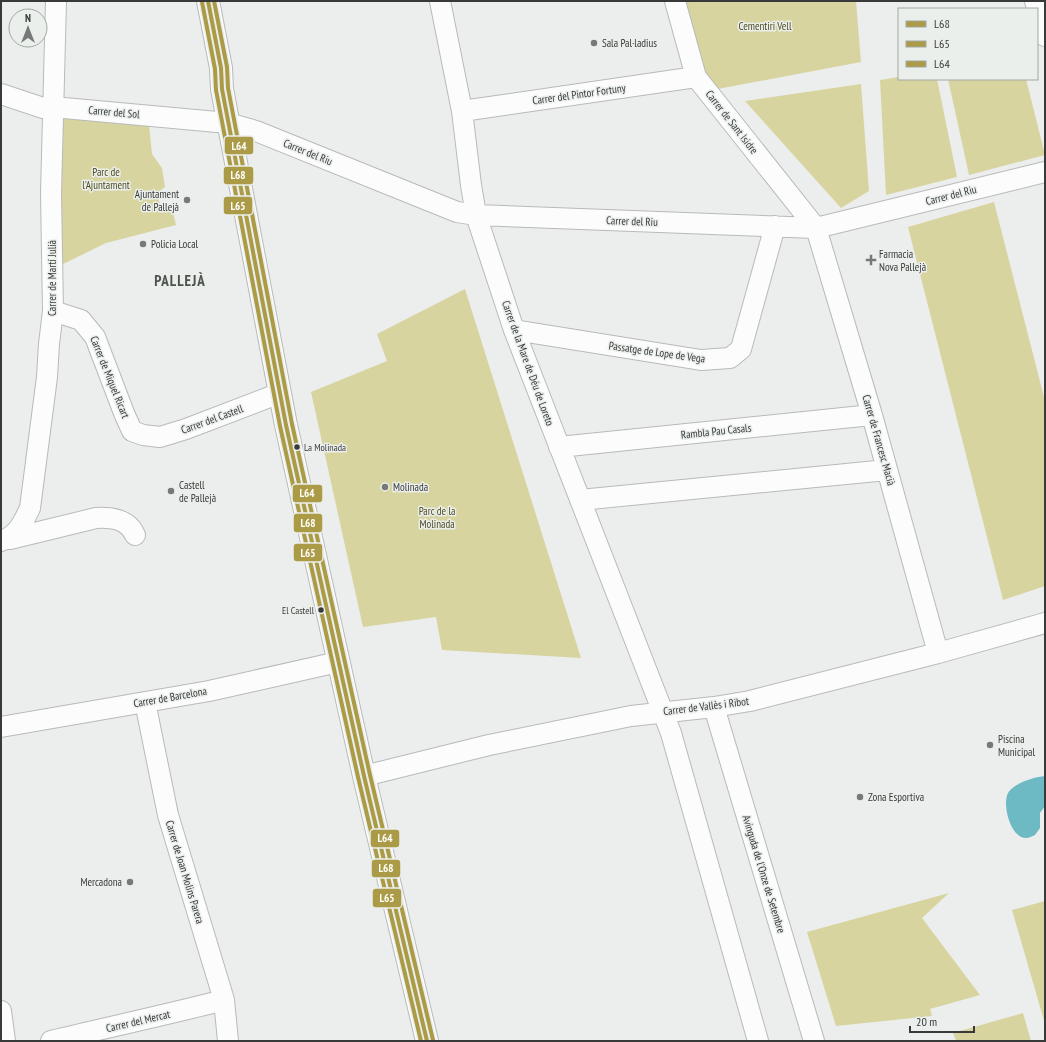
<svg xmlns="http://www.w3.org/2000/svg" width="1046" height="1042" font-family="'PT Sans Narrow',sans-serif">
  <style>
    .green { fill: #d7d4a0 }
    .water { fill: #6dbac4 }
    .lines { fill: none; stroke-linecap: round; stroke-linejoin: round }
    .minor-casing { stroke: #b8bab9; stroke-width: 22 }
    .secondary-casing { stroke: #b8bab9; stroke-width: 24 }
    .minor { stroke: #fcfcfc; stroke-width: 20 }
    .secondary { stroke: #fcfcfc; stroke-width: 22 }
    .bus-1-casing { stroke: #ebefec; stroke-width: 7 }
    .bus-2-casing { stroke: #ebefec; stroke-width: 7 }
    .bus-3-casing { stroke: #ebefec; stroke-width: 7 }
    .bus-1 { stroke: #ac9b46; stroke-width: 4 }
    .bus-2 { stroke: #ac9b46; stroke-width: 4 }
    .bus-3 { stroke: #ac9b46; stroke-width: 4 }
    .poi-dot { fill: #777978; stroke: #ebefec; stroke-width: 1.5 }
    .bus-dot { fill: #383a39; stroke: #ebefec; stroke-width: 1.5 }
    .labels { text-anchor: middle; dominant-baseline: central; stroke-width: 3; stroke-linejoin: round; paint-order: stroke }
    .bus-label { font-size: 10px; fill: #383a39; stroke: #ebefec; text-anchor: start }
    .park-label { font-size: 11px; fill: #4e4b21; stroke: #ebefec }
    .poi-label { font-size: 11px; fill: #383a39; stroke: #ebefec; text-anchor: start }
    .street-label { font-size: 11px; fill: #383a39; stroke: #ebefec }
    .district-label { font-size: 15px; font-weight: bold; letter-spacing: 1px; fill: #4e524f; stroke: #ebefec }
    .line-badge { stroke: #ebefec; stroke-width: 1.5 }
    .badge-label { font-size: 11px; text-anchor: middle; font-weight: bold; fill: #fff }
  </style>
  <rect width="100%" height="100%" fill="#eceeed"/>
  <path class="green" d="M675 1H856L861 62 707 91Z
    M899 77V79H937L957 177 886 195 880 80Z
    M948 79H1026L1045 155 969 175Z
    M861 84 869 191 841 208 745 101Z
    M53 107 148 115 152 154 162 168 165 187 157 193 161 208H172L176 225 106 243 53 269Z
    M994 202 1045 401V586L1003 600 908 227Z
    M465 289 581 658 442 650 436 617 363 627 311 392 387 361 377 334Z
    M949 893 922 918 980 995 930 1009 932 1016 836 1026 807 932Z
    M1045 901V1024L1012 910Z
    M1023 1013 1031 1041H956L953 1033Z"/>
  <path class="water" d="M1045 776V806L1040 813V828L1035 835C1032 836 1029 838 1026 838 1010 838 1002 804 1008 793 1014 783 1034 777 1045 776Z"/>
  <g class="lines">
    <defs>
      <path id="minor" d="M440 1 462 111 471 185 476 215 514 330 671 733 758 1041
        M675 1 696 77 816 228 872 415 938 653
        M1 94 43 108 53 107 228 123 256 131 457 212 476 215 816 228 1045 172
        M462 111 696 77
        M53 311 81 320 95 337 124 413 132 431 143 435 160 437 186 429 280 393
        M514 330 701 360 730 358 741 349 775 226
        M559 447 872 415
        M580 500 887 470
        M10 539 96 518C112 517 128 519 135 535
        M1 541C17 536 23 523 30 508L47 377 49 344 53 311 51 193 56 1
        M145 702 168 815 224 1000 228 1041
        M714 707 814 1041
        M1 727 209 691 338 662
        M364 776 489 745 631 716 714 707 750 701 938 653 1045 623
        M1 1011 5 1041
        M51 1041C109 1027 166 1015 224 1000"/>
      <path id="secondary" d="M208 1 221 68 222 89 286 425 364 776 427 1041
        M1036 1 1045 35"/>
    </defs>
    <use href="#minor" class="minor-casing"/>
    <use href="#secondary" class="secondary-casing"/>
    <use href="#minor" class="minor"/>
    <use href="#secondary" class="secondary"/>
    <defs>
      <path id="bus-1" d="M208 1 221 68 222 89 286 425 364 776 427 1041"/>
      <path id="bus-2" d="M202 2 215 69 216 90 280 426 358 777 421 1041"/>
      <path id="bus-3" d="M214 1 227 67 228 88 292 424 370 775 433 1040"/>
    </defs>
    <use href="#bus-1" class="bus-1-casing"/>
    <use href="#bus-2" class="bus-2-casing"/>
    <use href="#bus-3" class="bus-3-casing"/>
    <use href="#bus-1" class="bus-1"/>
    <use href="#bus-2" class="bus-2"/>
    <use href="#bus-3" class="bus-3"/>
  </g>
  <g class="poi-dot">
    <circle cx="594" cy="43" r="4"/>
    <circle cx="187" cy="200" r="4"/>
    <circle cx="143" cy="244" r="4"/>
    <path d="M869 254h4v4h4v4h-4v4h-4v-4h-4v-4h4z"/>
    <circle cx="385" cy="487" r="4"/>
    <circle cx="171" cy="491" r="4"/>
    <circle cx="990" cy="745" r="4"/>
    <circle cx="860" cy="797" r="4"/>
    <circle cx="130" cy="882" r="4"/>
  </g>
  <g class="bus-dot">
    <circle cx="297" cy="447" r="3.5"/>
    <circle cx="321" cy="610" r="3.5"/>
  </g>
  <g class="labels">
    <g class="bus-label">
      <text x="304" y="447">La Molinada</text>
      <text x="314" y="610" text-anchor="end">El Castell</text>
    </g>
    <g class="park-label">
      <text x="765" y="26">Cementiri Vell</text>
      <text x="106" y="172">Parc de<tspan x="106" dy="13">l'Ajuntament</tspan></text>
      <text x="437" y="511">Parc de la<tspan x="437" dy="13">Molinada</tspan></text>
    </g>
    <g class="poi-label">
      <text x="602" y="43">Sala Pal·ladius</text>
      <text x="179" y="194" text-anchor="end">Ajuntament<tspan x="179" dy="13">de Pallejà</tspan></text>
      <text x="151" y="244">Policia Local</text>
      <text x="879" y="254">Farmacia<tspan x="879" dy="13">Nova Pallejà</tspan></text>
      <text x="179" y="485">Castell<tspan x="179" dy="13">de Pallejà</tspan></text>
      <text x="393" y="487">Molinada</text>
      <text x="998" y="739">Piscina<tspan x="998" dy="13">Municipal</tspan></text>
      <text x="868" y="797">Zona Esportiva</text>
      <text x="122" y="882" text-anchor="end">Mercadona</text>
    </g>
    <g class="street-label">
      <text transform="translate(579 94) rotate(-8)">Carrer del Pintor Fortuny</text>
      <text transform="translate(114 112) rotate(5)">Carrer del Sol</text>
      <text transform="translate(732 122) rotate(52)">Carrer de Sant Isidre</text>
      <text transform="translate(308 152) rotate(22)">Carrer del Riu</text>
      <text transform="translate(951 195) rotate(-14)">Carrer del Riu</text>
      <text transform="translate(632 221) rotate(2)">Carrer del Riu</text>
      <text transform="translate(52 278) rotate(-90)">Carrer de Martí Julià</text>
      <text transform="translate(657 352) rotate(8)">Passatge de Lope de Vega</text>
      <text transform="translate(528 363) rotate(70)">Carrer de la Mare de Déu de Loreto</text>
      <text transform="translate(110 377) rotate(68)">Carrer de Miquel Ricart</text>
      <text transform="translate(212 419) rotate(-20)">Carrer del Castell</text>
      <text transform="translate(716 431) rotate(-6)">Rambla Pau Casals</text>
      <text transform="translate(879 440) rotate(74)">Carrer de Francesc Macià</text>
      <text transform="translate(170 697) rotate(-10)">Carrer de Barcelona</text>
      <text transform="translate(706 706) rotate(-7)">Carrer de Vallès i Ribot</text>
      <text transform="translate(185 872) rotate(73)">Carrer de Joan Molins Parera</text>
      <text transform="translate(764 874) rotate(73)">Avinguda de l'Onze de Setembre</text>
      <text transform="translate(138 1021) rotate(-13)">Carrer del Mercat</text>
    </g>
    <g class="district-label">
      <text x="180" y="280">PALLEJÀ</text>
    </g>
  </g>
  <g class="line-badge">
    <rect x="224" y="136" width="30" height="19" rx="4" fill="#ac9b46"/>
    <rect x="223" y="166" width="31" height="19" rx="4" fill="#ac9b46"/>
    <rect x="223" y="196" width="30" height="19" rx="4" fill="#ac9b46"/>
    <rect x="292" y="484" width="31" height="19" rx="4" fill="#ac9b46"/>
    <rect x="293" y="513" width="30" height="20" rx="4" fill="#ac9b46"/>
    <rect x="293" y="543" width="30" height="19" rx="4" fill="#ac9b46"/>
    <rect x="370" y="829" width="30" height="19" rx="4" fill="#ac9b46"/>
    <rect x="371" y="859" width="30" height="19" rx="4" fill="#ac9b46"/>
    <rect x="372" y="888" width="30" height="20" rx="4" fill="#ac9b46"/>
  </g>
  <g class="badge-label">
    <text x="239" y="150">L64</text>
    <text x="238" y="179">L68</text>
    <text x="238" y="210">L65</text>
    <text x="307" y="497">L64</text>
    <text x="308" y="527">L68</text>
    <text x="308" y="557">L65</text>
    <text x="385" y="842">L64</text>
    <text x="386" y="872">L68</text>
    <text x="387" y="902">L65</text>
  </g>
  <rect width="1046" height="1042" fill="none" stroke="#383a39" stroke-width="4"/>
  <rect x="898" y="8" width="140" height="72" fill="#ebefec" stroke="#a3a7a4"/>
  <rect x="906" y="21" width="20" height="6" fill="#ac9b46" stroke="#a3a7a4"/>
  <text x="934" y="28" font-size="12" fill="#383a39">L68</text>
  <rect x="906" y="41" width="20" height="6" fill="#ac9b46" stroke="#a3a7a4"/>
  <text x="934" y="48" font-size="12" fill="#383a39">L65</text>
  <rect x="906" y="61" width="20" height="6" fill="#ac9b46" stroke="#a3a7a4"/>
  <text x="934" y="68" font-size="12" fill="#383a39">L64</text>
  <g transform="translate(28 28)"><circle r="19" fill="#ebefec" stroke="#a3a7a4"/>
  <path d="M0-3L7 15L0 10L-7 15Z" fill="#777978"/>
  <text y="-6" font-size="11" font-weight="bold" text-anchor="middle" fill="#383a39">N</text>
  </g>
  <path d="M910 1026v6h64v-6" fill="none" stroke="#383a39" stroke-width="2"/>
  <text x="916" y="1026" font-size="12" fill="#383a39" stroke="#ebefec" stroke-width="3" paint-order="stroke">20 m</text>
</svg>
